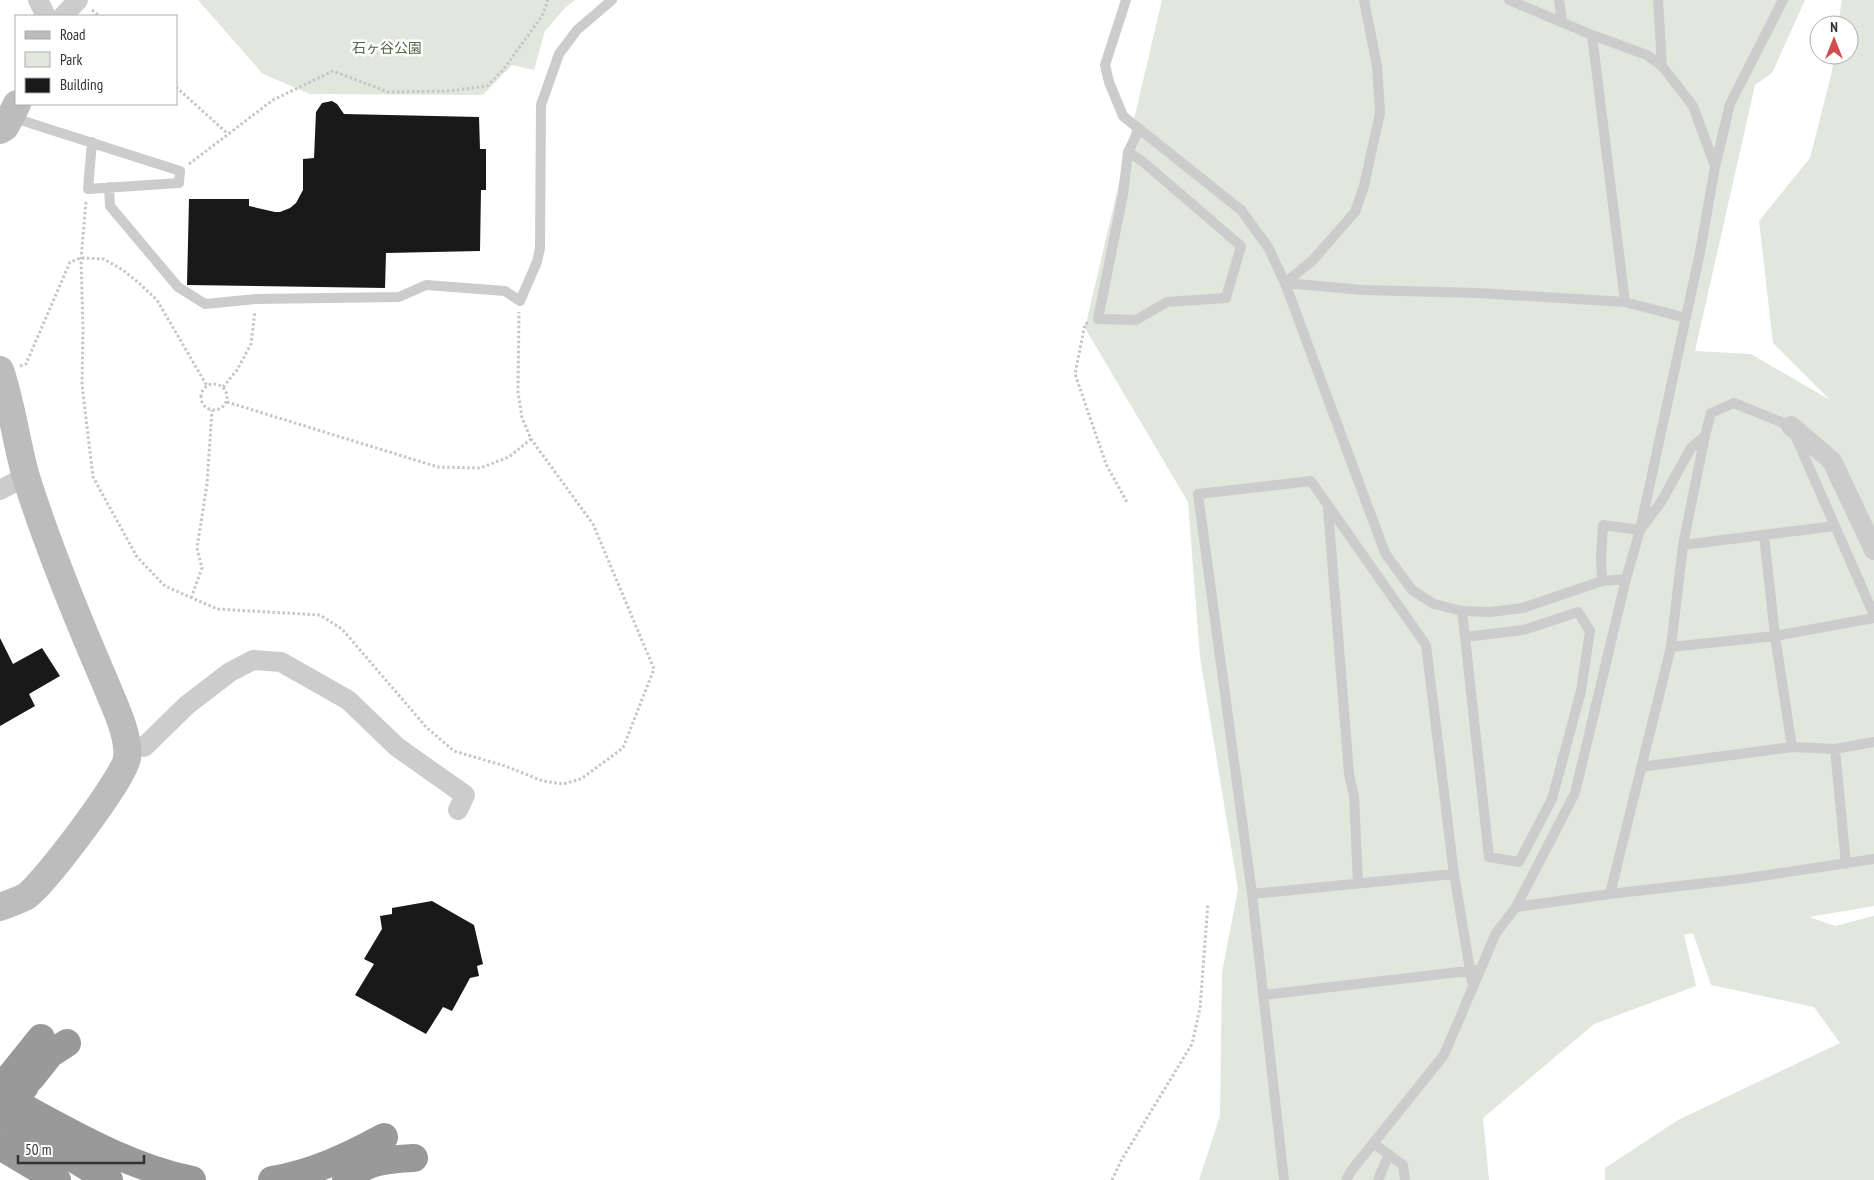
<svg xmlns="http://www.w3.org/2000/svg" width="1874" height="1180" font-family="'PT Sans Narrow','Noto Sans JP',sans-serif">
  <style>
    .green { fill: #e1e7dc }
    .building { fill: #191919 }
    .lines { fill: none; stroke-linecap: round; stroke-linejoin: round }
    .path { stroke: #c6c6c6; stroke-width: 3; stroke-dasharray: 2.5 2.5; stroke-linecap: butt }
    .lane { stroke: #ccc; stroke-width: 10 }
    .street { stroke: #ccc; stroke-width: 20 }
    .secondary { stroke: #bcbcbc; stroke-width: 28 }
    .highway { stroke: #999; stroke-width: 28 }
    .highway-bridge { stroke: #999; stroke-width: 28 }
    .labels { text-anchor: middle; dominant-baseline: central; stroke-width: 5; stroke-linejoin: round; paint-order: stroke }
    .park-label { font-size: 14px; fill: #536844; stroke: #fff }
  </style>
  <rect width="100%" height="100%" fill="#fff"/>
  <path class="green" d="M198 0H575L565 8 545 31 534 70 512 65 483 95 310 94 263 74Z
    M1162 0H1805L1772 73 1755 85 1695 351 1751 354 1830 400 1773 343 1759 221 1810 158 1832 71 1834 55H1849V25H1838L1842 0H1874V906L1809 917 1835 926 1874 916V1180H1605V1168L1678 1120 1840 1043 1814 1007 1711 985 1693 933 1684 935 1696 986 1594 1024 1483 1118 1489 1180H1199L1220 1116 1222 973 1238 889 1200 657 1188 502 1085 328Z"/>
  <path class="building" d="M332 101 337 104 344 114 479 117 480 149H486V190H481L480 251 386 253 385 288 187 285 189 199H249V206L275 212H280L290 208 296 203 303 190V159L314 158 316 112 322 103Z
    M0 638 13 664 42 648 60 676 29 694 35 706 0 726Z
    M432 901 474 925 483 964 477 966 479 976 470 978 452 1011 443 1007 426 1034 355 995 374 964 364 959 382 929 380 916 392 914V908Z"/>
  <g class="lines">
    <path class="path" d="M92 10 99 16
      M176 87 228 134
      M189 164 273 100 333 71 388 92 449 91 487 86 503 70 542 16 548 0
      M86 202 81 258 83 330 82 384 93 477 137 557 165 586 217 609 320 615 342 629 427 728 454 751 505 766 543 781 563 784 581 779 623 748 654 669 593 524 531 439 522 418 518 392 519 312
      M1088 323 1085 324 1075 374 1106 464 1128 504
      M20 366 26 364 70 262 81 258 104 259 123 270 140 284 157 300 207 386
      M201 397a13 13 0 1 1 26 0a13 13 0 1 1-26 0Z
      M223 387 237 370 251 344 255 311
      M227 402 438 467 480 468 509 457 531 439
      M191 598 202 568 197 548 207 484 212 410
      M1112 1180 1122 1159 1192 1044 1200 1008 1208 903"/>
    <path class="lane" d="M1126 0 1105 65 1109 82 1123 116 1241 210 1268 247 1285 283 1385 553 1412 590 1434 604 1462 611 1490 612 1523 608 1602 581 1626 579
      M1509 0 1592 35 1647 55 1662 66 1693 106 1715 166
      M1559 0 1562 22
      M1658 0 1662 66
      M1592 35 1625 302
      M11 117 180 171 179 183 88 189 92 142
      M1128 152 1142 161 1241 246 1226 298 1167 302 1136 320 1098 319 1123 194 1128 152 1139 130
      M109 187 110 206 178 287 205 304 256 299 399 297 426 285 505 291 520 301 537 262 540 248 541 105 559 54 577 30 612 0
      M1285 283 1363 290 1478 293 1625 302 1686 318
      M1285 283 1312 261 1355 212 1364 186 1380 113 1377 66 1364 0
      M1328 508 1349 774 1354 796 1358 883
      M1764 535 1775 636 1792 747
      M1683 545 1835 526
      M1602 581 1601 557 1603 525 1640 530 1661 502 1691 448 1705 436
      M1462 611 1465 637 1489 857 1519 862 1552 799 1581 691 1590 631 1578 612 1523 630 1465 637
      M1874 615 1791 426 1734 403 1711 413 1705 436 1683 545 1671 647 1610 894 1741 879 1874 859
      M1671 647 1775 636 1874 618
      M1835 749 1846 864
      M1641 767 1792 747 1835 749 1874 742
      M1252 894 1454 874
      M1516 907 1610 894
      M1263 995 1476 970
      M1373 1143 1403 1165 1405 1180
      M1284 1180 1252 894 1198 494 1311 481 1426 645 1454 874 1473 988
      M1346 1180 1351 1171 1444 1055 1496 933 1516 907 1575 793 1626 579 1640 530 1700 252 1715 167 1730 104 1783 0
      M1378 1180 1389 1154"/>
    <path class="street" d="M38 0 46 16
      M63 16 78 0
      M1791 426 1832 461 1874 550
      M0 490 26 476
      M127 744 144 747 187 705 230 672 253 660 281 662 348 700 397 747 465 795 458 810"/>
    <path class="secondary" d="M0 130 5 127 17 104
      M0 370C12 405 16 442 26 477 48 547 76 615 105 682 113 703 130 735 127 758 125 777 42 887 25 897 17 901 8 904 0 907"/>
    <path class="highway" d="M31 1078 50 1054 67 1043
      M0 1089 41 1038
      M0 1095C62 1127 123 1166 192 1180
      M0 1114 109 1180
      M0 1146 57 1180
      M272 1180C313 1173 347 1157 384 1137
      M346 1180C365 1161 388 1159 414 1158"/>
    <path class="highway-bridge" d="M0 1119 25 1086"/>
  </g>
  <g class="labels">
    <g class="park-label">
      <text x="387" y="48">石ヶ谷公園</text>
    </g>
  </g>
  <rect x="15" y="15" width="162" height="90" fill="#ffffff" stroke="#adadad"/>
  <rect x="25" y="31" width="25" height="8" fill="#bcbcbc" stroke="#adadad"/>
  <text x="60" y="40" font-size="15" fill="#323232">Road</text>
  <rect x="25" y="52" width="25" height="15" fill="#e1e7dc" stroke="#adadad"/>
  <text x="60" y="65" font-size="15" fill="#323232">Park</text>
  <rect x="25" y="78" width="25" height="15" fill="#191919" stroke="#adadad"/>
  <text x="60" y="90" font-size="15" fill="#323232">Building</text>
  <g transform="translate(1834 40)"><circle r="24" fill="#ffffff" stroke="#adadad"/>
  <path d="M0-4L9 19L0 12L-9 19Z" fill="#d04c4e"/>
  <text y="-8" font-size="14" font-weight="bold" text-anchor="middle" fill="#323232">N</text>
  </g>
  <path d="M18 1155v8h126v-8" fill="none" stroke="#323232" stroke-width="2.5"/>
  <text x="25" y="1155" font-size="15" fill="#323232" stroke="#ffffff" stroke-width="4" paint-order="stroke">50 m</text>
</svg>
